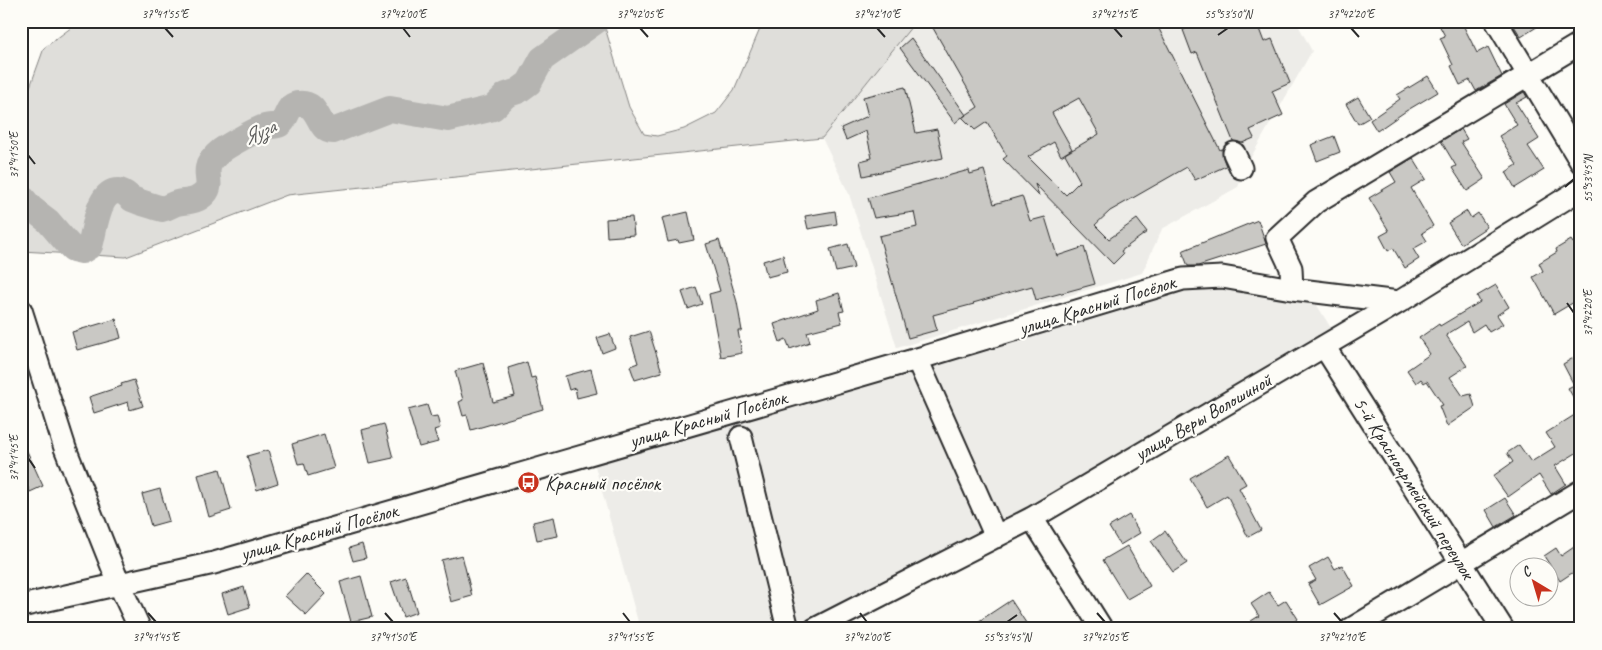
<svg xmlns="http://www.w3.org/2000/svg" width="1602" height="650" font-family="Caveat,sans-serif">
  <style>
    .built { fill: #edece8 }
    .green { fill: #dfdeda; stroke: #858482 }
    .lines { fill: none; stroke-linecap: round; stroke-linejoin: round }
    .river { stroke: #b5b4b1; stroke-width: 26 }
    .building { fill: #c9c8c4; stroke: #2b2b2b; fill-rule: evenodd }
    .minor-casing { stroke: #2b2b2b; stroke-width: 25 }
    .minor { stroke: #fdfcf7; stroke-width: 21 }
    .ticks { fill: none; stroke: #2b2b2b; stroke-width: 2 }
    .labels { text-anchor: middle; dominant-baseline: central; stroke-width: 4.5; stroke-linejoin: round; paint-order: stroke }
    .street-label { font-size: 20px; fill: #2b2b2b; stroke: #fdfcf7 }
    .poi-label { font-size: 20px; fill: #2b2b2b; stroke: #fdfcf7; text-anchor: start }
    .water-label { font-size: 21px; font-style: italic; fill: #5b5b5a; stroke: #fdfcf7 }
    .neatline { fill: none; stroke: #2b2b2b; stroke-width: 2 }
    .ticks-label { font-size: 12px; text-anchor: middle; fill: #2b2b2b }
  </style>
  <rect width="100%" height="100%" fill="#fdfcf7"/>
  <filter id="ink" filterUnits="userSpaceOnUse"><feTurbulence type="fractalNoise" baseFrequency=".02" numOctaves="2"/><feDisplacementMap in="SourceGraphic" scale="10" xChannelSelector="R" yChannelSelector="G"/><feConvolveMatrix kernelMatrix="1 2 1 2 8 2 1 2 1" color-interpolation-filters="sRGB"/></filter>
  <g filter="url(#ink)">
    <path class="built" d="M916 21H1296L1312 51 1247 164 1238 187 1162 229 1142 273 897 348 849 194 822 138Z
      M1214 286 1315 302 1334 333 1074 486 832 614 840 629H640L592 455 1188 288Z"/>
    <path class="green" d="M80 21H603L629 107 644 134 657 136 684 129 716 113 734 90 760 29 761 21H916L822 138 287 195 126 257 21 251V93L30 87 44 48Z"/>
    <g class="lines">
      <path class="river" d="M21 196 31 208 48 221 67 243 73 249 82 251 90 246C95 231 97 190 119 191 124 191 128 196 132 199 141 203 153 206 162 209 168 208 172 204 177 203 187 201 197 202 205 193 212 186 206 176 208 168 209 161 217 154 222 150 229 145 254 131 262 128 268 125 275 127 280 124 288 119 286 106 297 104 321 100 316 131 333 131L390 109 448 119 493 108 506 95 518 91 529 83 542 59 596 21"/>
    </g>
    <path class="building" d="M929 21H1155L1220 150 1222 149 1223 158 1226 166 1195 180 1187 167 1110 211 1095 225 1109 239 1137 219 1147 232 1121 251 1123 254 1113 264 1035 184 1039 196 1003 159 1007 156 987 122 975 130 962 117 955 123 900 48 911 38 966 115 963 117 978 107ZM1079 98 1099 134 1065 154 1080 181 1066 195 1028 157 1054 142 1061 156 1072 149 1052 113Z
      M1203 21H1256L1264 42 1272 39 1290 83 1272 91 1283 115 1250 130 1254 138 1242 143 1233 141 1197 52 1192 54 1183 30Z
      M1437 21H1461L1477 53 1488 47 1502 76 1507 73 1476 91 1470 80 1460 85 1451 66 1453 65 1440 38 1445 36Z
      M1511 21H1546L1521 37Z
      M1428 76 1438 92 1406 111 1377 131 1370 120 1400 99 1397 95Z
      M905 87 916 133 937 129 943 158 863 176 860 161 872 158 866 131 846 140 841 128 868 116 863 97Z
      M1524 92 1527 97 1516 103 1539 139 1528 146 1544 170 1515 188 1506 172 1517 165 1499 136 1517 125 1504 104Z
      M1358 97 1370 117 1358 124 1346 104Z
      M1461 129 1467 139 1461 142 1485 179 1467 191 1452 168 1456 166 1441 141Z
      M1334 136 1340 152 1317 161 1311 145Z
      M1413 158 1426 179 1411 188 1433 226 1422 233 1427 241 1413 249 1419 259 1405 268 1393 248 1388 251 1380 236 1389 231 1369 198 1396 182 1390 172Z
      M969 170 970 174 984 170 994 204 1022 196 1030 221 1045 217 1057 256 1084 247 1095 284 1036 300 1032 286 973 303 974 304 933 315 937 330 908 338 879 236 917 227 914 212 874 218 868 198Z
      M835 211 837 224 808 229 805 216Z
      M1467 211 1471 218 1478 213 1487 227 1461 244 1448 223Z
      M688 212 694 240 679 243 678 240 668 242 662 218Z
      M632 217 634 235 607 237 606 219Z
      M1258 220 1266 244 1198 266H1188L1182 251Z
      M1581 238V253L1574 257 1581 268V298L1554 314 1533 277 1543 271 1539 263 1557 252 1556 249 1571 240 1573 243Z
      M719 240 737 302 742 331H738L742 353 721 357 709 294 720 291 706 244Z
      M848 244 854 268 836 272 830 249Z
      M783 255 787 272 767 277 763 261Z
      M1496 285 1509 307 1497 315 1503 324 1489 332 1484 324 1472 332 1467 322 1446 335 1467 366 1450 377 1463 396 1471 394 1475 407 1447 426 1439 406 1443 405 1427 381 1424 383 1421 379 1416 383 1407 370 1430 354 1419 338 1439 324 1440 326 1480 302 1477 296Z
      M696 287 702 304 688 309 682 292Z
      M839 293 844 311 839 312 842 323 807 332 810 342 790 349 786 339 780 342 774 324 818 309 816 300Z
      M116 319 121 338 77 350 72 332Z
      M649 331 662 372 635 380 630 366 638 363 630 337Z
      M610 334 615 348 602 353 597 338Z
      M1575 357 1581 367V450L1555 466 1566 484 1551 494 1539 475 1508 497 1493 476 1513 462 1507 453 1519 445 1531 462 1555 447 1546 433 1581 411 1568 388 1574 385 1563 364Z
      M527 362 531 378 535 377 543 409 471 430 467 415 463 416 459 402 463 400 455 371 483 363 493 402 515 396 508 368Z
      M591 369 597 393 577 398 575 388 569 390 565 376Z
      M134 380 143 406 130 410 128 402 94 413 89 397 122 386 121 384Z
      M427 405 431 417 437 416 440 428 434 430 438 442 419 447 408 410Z
      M384 424 393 458 370 463 362 430Z
      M324 434 334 468 308 476 304 463 298 464 292 444Z
      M21 438 43 486 30 492 21 474Z
      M268 450 278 483 257 490 247 456Z
      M1229 455 1246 484 1239 488 1261 530 1248 537 1227 495 1207 507 1190 478Z
      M220 469 231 510 209 517 198 475Z
      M160 489 169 521 151 526 142 494Z
      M1505 498 1516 515 1496 527 1486 510Z
      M1129 515 1140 533 1120 545 1109 527Z
      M554 517 558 536 537 540 533 522Z
      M1165 531 1187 563 1173 572 1151 541Z
      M362 544 366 558 353 561 349 548Z
      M1577 545 1581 552V567L1560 581 1544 556 1556 548 1561 556Z
      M1127 546 1150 586 1127 599 1103 560Z
      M462 555 472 596 451 602 441 560Z
      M1328 557 1335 569 1342 565 1354 586 1320 605 1308 584 1316 580 1309 568Z
      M306 574 326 594 306 615 285 596Z
      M361 576 372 617 351 622 340 582Z
      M406 577 417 612 403 617 391 582Z
      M244 587 250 607 228 614 222 594Z
      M1269 592 1278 605 1286 600 1298 619 1282 629H1256L1251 621 1259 616 1251 604Z
      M1011 600 1030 629H967Z"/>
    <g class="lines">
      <defs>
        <path id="minor" d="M1496 21 1581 162
          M1234 153 1241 168
          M1292 289 1291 268 1277 238 1316 202 1581 43
          M21 310 65 448 119 584 140 629
          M1324 346 1503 629
          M917 359 996 537
          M741 437 788 629
          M1032 518 1102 629
          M21 606 214 563 917 359 1183 279 1222 277 1292 289 1399 302
          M815 629 1032 518 1399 302 1581 189
          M1351 629 1581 491"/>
      </defs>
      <use href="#minor" class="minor-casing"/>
      <use href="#minor" class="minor"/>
    </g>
  </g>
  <path class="ticks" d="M165 28 173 37M403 28 410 37M640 28 648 37M877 28 885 37M1114 28 1122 37M1351 28 1359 37M1218 35 1228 28M28 155 35 164M1565 187 1574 179M1567 303 1574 313M28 458 35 468M148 613 156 622M385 613 393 622M623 613 630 622M860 613 867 622M1097 613 1105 622M1334 613 1342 622M1007 622 1017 615"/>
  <defs>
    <symbol id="bus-disc" viewBox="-11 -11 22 22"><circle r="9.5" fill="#c8321e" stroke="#fdfcf7"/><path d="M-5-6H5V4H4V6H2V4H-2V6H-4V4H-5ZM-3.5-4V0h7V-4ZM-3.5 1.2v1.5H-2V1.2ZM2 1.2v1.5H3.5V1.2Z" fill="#fff"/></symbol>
  </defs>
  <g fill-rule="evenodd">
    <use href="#bus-disc" x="516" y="470" width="25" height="25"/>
  </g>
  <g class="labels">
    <g class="street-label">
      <text transform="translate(1097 305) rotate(-17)">улица Красный Посёлок</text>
      <text transform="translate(1203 417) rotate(-30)">улица Веры Волошиной</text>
      <text transform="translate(708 419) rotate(-16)">улица Красный Посёлок</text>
      <text transform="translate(1414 488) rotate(58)">5-й Красноармейский переулок</text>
      <text transform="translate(319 532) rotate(-16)">улица Красный Посёлок</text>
    </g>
    <g class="poi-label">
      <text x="545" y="483">Красный посёлок</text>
    </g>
    <g class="water-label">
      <text transform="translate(259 132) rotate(-25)">Яуза</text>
    </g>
  </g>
  <rect width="1602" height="650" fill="none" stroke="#fdfcf7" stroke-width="55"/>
  <g transform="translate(1534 582) rotate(322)"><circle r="24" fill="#fdfcf7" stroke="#a9a8a5"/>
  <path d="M0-4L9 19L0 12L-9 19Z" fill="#c8321e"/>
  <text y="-8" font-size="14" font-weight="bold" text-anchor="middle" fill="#2b2b2b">С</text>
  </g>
  <rect x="28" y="28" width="1546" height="594" class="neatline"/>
  <g class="ticks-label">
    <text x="165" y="18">37°41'55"E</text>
    <text x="403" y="18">37°42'00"E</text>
    <text x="640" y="18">37°42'05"E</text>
    <text x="877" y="18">37°42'10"E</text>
    <text x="1114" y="18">37°42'15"E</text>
    <text x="1228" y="18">55°53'50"N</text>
    <text x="1351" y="18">37°42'20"E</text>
    <text transform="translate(14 155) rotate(-90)" y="4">37°41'50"E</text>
    <text transform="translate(1588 179) rotate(-90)" y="4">55°53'45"N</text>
    <text transform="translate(1588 313) rotate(-90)" y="4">37°42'20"E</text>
    <text transform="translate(14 458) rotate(-90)" y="4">37°41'45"E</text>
    <text x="156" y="641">37°41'45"E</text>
    <text x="393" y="641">37°41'50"E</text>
    <text x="630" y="641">37°41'55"E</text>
    <text x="867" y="641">37°42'00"E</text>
    <text x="1007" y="641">55°53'45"N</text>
    <text x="1105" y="641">37°42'05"E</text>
    <text x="1342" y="641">37°42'10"E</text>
  </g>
</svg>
